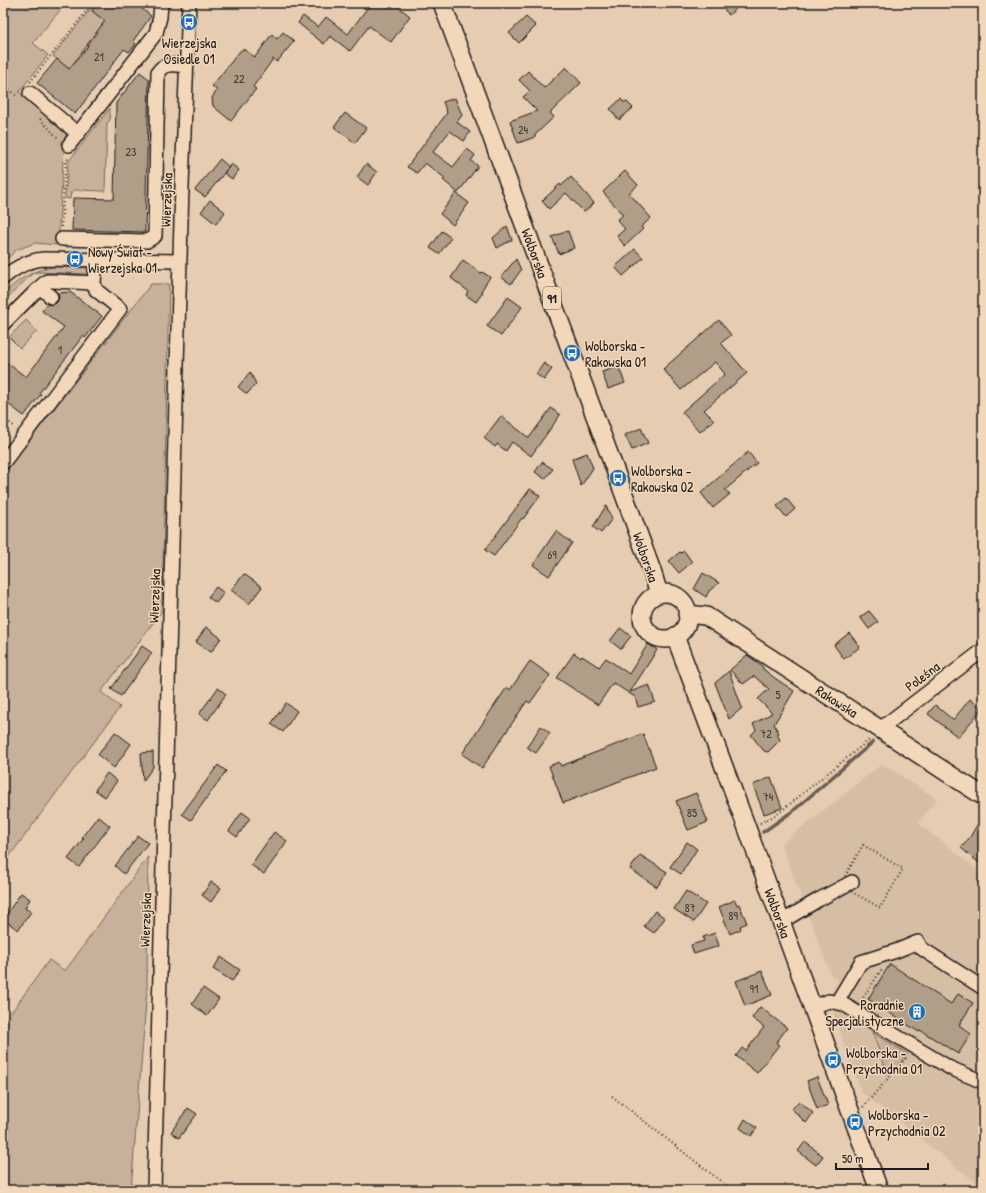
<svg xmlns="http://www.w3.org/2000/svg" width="986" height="1193" font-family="'Patrick Hand',sans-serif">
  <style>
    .built { fill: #d6bea4 }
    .green { fill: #c8b19a; stroke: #72665b }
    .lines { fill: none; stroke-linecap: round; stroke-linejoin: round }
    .stream { stroke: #685f54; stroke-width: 3.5 }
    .building { fill: #b19e89; stroke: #1c1c1c }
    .minor-casing { stroke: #1c1c1c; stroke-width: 16 }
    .major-casing { stroke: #1c1c1c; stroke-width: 20 }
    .path { stroke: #1c1c1c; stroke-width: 2; stroke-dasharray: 1 3; stroke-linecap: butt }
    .minor { stroke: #f3d7b9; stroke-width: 13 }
    .major { stroke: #f3d7b9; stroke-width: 17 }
    .labels { text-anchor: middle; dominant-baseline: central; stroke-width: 3; stroke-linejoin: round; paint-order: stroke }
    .number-label { font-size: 12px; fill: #413c37 }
    .shield { fill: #f3d7b9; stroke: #5c544b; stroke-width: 1 }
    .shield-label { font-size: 13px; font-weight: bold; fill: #1c1c1c }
    .poi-label { font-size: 14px; fill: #1c1c1c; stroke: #f3d7b9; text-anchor: start }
    .street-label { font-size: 14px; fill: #1c1c1c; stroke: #f3d7b9 }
  </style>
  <rect width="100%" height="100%" fill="#e6ccb0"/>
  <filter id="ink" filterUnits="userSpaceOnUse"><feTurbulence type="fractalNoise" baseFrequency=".025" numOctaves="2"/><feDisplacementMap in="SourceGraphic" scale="8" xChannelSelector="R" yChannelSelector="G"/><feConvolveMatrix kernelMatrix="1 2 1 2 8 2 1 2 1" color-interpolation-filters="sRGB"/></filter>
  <g filter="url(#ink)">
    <path class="built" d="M882 764 937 799 918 823 983 874V1188L861 1092 828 998 839 981 831 975 781 844Z"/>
    <path class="green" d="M3 3H66L33 43 48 55 19 92 66 134 63 161 58 245 35 243 16 250 3 263Z
      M95 3H98L105 21 69 69 53 56Z
      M110 108V120L107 123 105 191 74 190 71 192 70 199 65 198 68 162Z
      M56 267 88 268 91 274 34 272 3 302V294C18 280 35 268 56 267Z
      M151 284H169L162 611 101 692 120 707 3 865V475Z
      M26 320 37 331 20 348 9 337Z
      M148 857 147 990 131 1190H3V1024L49 960 65 971Z
      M872 1032 908 1054 889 1076 888 1074Z"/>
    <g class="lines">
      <path class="stream" d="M763 832 793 811 873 742"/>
    </g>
    <path class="building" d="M98 3H135L151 16 133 41 136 44 129 52 124 49 75 114 37 83 57 59 69 69 88 46 87 45 105 21 92 11Z
      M371 3H393L410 16 391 42 369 26 350 51 330 36 324 44 298 23 303 16 318 27 326 17 348 34Z
      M728 3H742L729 15 723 8Z
      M526 17 536 26 519 43 509 33Z
      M283 32 294 41 277 62 273 59 253 87 256 89 231 121 213 106 212 98 217 90 212 86 240 51 243 49 255 57 272 34 277 39Z
      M566 67 581 83 550 113 554 117 535 135V137L518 143 510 121 537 111 523 97 530 91 519 80 528 71 544 88Z
      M140 72 149 79 145 232 72 230 73 198 114 199 116 103Z
      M455 98 462 115 457 122 470 132 464 141 450 131 433 152 453 167 467 149 475 155 471 161 478 166 458 193 443 180 445 178 425 163 417 173 407 167 447 113 443 102Z
      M621 99 623 102H627L633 108 619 120 610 109Z
      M345 113 366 128 355 143 334 127Z
      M220 159 229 167 231 164 239 170 232 179 224 173 229 167 205 197 195 190Z
      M366 164 377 172 368 185 357 177Z
      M625 171 638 185 629 193 651 218 641 227 643 229 625 246 617 236 625 229 617 220 623 215 603 192Z
      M571 177 594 203 584 212 566 193 549 209 542 201 560 184 561 186Z
      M456 193 469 203 453 225 440 214Z
      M210 200 225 212 216 224 201 212Z
      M507 226 512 240 497 248 493 238Z
      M442 231 451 238 439 254 430 248Z
      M568 231 574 248 559 254 552 237Z
      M635 249 643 258 623 276 615 267Z
      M516 259 521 270 511 284 501 277Z
      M463 260 481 273 482 272 490 277 481 291 483 292 476 302 466 295 468 291 451 278Z
      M70 292 102 316 85 338 83 336 39 393 41 394 24 416 3 400V360L26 377 64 327 42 311 47 304 53 305 57 302 59 298 58 293Z
      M508 297 522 307 501 336 487 326Z
      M719 320 731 335 721 343 747 373 704 410 714 420 700 432 682 412 725 374 715 362 681 390 663 369Z
      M544 363 552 369 544 380 536 374Z
      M615 368H619L625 383 608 389 602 372Z
      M250 372 256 384 247 394 238 387Z
      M551 408 560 415 531 456 512 442 506 451 497 444 495 447 484 438 501 416 529 438Z
      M641 428 648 443 632 450 625 435Z
      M748 452 757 463 725 490 730 494 713 508 701 493Z
      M587 453 593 468 581 486 572 459Z
      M542 462 553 469 545 479 535 472Z
      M530 489 540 496 523 519 522 518 494 556 485 550Z
      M786 498 795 509 786 517 777 506Z
      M606 506 612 519 601 533 593 527Z
      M556 531 572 543 549 576 533 565Z
      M684 551 692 562 679 573 669 561 680 552 681 553Z
      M703 573 719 583 709 591 706 597 694 589Z
      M244 574 262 587 249 604 231 590Z
      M216 587 224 593 216 603 208 597Z
      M869 611 878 622 869 629 860 617Z
      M206 627 221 638 211 652 196 642Z
      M620 628 631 636 621 649 610 641Z
      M849 633 860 647 844 659 834 645Z
      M648 644 657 650 630 692 649 685 655 702 638 707 635 697 613 683 598 705 557 678 574 653 581 658 582 656 599 667 606 658 629 674Z
      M142 646 152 653 121 696 111 689Z
      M747 655 757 662 763 667V669L776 679 794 691 774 724 779 733 777 734 780 740 768 752 764 751 751 735 756 730 753 724 772 713 758 699 769 689 754 676 743 684 730 670Z
      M530 661 550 675 530 703 527 701 482 768 462 754 507 687 510 690Z
      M729 671 742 708 729 719 715 683Z
      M218 688 226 694 208 720 199 714Z
      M970 699 982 709 958 737 928 714 935 705 953 720Z
      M286 703 297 711 283 732 271 724Z
      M541 726 550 733 536 753 527 747Z
      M115 732 131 744 114 768 98 755Z
      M643 734 656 767 563 803 549 766 559 762 561 766Z
      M153 752V767L143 781 141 753Z
      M218 765 226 771 191 820 182 814Z
      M107 773 117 781 105 797 95 790Z
      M771 777 782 808 764 814 753 785Z
      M696 793 708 822 688 830 676 801Z
      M242 812 250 818 237 837 229 831Z
      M983 815V866L961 848 970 837Z
      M98 816 110 826 79 867 68 859 84 838 82 837Z
      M274 832 287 841 264 874 251 865Z
      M138 836 148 843 124 874 115 866Z
      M687 842 697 849 681 874 670 867Z
      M640 855 667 872 657 887 630 869Z
      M211 882 221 888 211 902 202 895Z
      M686 891 706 904 694 922 674 909Z
      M21 893 30 899 25 908 31 912 18 930 3 919Z
      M735 900 737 905 739 904 747 923 740 926 741 929 730 934 719 907Z
      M655 911 665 918 654 933 644 926Z
      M715 933 719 946 694 954 691 945 704 941 703 937Z
      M221 957 240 970 232 981 213 969Z
      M890 964 951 1004 958 994 973 1003 959 1025 971 1034 958 1054 920 1030 919 1032 868 999Z
      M762 971 772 995 745 1006 736 981Z
      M203 988 219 999 207 1016 192 1004Z
      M760 1007 787 1028 776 1043 779 1045 757 1073 736 1056 742 1048 746 1051 764 1027 752 1018Z
      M817 1077 828 1105 817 1109 807 1081Z
      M799 1101 813 1113 806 1123 792 1109Z
      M188 1108 197 1114 179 1138 171 1132Z
      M745 1119 757 1128 751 1136 740 1128Z
      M805 1142 823 1156 816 1165 798 1151Z"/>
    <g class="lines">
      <defs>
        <path id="minor" d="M30 93 77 133
          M69 145 156 33 160 17 161 3
          M62 239 147 241 155 236 158 72C164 62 176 65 186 66
          M3 278C15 268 28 260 44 259L180 261
          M40 287 51 297
          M3 324 40 287 47 281H53L94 283 96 259
          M3 463 120 309 96 290 94 283
          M880 729 983 650
          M781 922 818 900 852 882
          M838 1002 840 997 861 962 896 951 918 942 920 947 924 950 983 988
          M812 1007 829 1001 843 1004 950 1068 983 1082
          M154 1190 182 186 189 3"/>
        <path id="major" d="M442 3 618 478 652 571 659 594
          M642 616a23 23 0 1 1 46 0a23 23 0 1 1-46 0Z
          M687 614 706 616 983 796
          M675 636 747 828 879 1190"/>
      </defs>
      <use href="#minor" class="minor-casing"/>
      <use href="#major" class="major-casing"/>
      <path class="path" d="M30 82 93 3
        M3 84 17 96
        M40 119 59 139
        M61 227 66 161 70 157
        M3 418 15 427
        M760 823 776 815 869 740
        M863 845 903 869 880 908 840 885Z
        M861 1001 882 969
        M612 1096 732 1190
        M863 1107 908 1056"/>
      <use href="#minor" class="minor"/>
      <use href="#major" class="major"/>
    </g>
  </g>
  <defs>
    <symbol id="bus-disc" viewBox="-11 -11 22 22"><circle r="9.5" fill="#1f6fb2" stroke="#f3d7b9"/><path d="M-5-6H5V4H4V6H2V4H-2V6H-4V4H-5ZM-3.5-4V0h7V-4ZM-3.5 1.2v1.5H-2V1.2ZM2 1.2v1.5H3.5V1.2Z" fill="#fff"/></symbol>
    <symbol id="building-disc" viewBox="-11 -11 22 22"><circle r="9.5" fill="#1f6fb2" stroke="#f3d7b9"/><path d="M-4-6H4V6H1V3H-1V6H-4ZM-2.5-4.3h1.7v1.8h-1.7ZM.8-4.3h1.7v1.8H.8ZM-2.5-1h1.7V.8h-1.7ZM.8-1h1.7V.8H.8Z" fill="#fff"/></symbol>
  </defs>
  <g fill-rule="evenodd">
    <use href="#bus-disc" x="179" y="12" width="20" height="20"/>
    <use href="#bus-disc" x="65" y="249" width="20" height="20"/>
    <use href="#bus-disc" x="562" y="343" width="20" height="20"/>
    <use href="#bus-disc" x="608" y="468" width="20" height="20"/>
    <use href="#building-disc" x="907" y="1002" width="20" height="20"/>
    <use href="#bus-disc" x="823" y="1050" width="20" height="20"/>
    <use href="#bus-disc" x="845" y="1112" width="20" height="20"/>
  </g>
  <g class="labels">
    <g class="number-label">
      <text x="99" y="56">21</text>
      <text x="239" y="78">22</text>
      <text x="523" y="129">24</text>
      <text x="131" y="151">23</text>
      <text x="60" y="349">1</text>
      <text x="552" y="554">69</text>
      <text x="778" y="694">5</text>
      <text x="766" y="733">72</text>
      <text x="768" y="796">74</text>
      <text x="692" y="812">85</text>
      <text x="690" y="907">87</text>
      <text x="733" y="915">89</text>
      <text x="754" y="988">91</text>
    </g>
    <rect class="shield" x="543" y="287" width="18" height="22" rx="3"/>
    <g class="shield-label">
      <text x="552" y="298">91</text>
    </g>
    <g class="poi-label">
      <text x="189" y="42" text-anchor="middle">Wierzejska<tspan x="189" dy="16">Osiedle 01</tspan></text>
      <text x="88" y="251">Nowy Świat -<tspan x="88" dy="16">Wierzejska 01</tspan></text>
      <text x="585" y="345">Wolborska -<tspan x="585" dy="16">Rakowska 01</tspan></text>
      <text x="631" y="470">Wolborska -<tspan x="631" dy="16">Rakowska 02</tspan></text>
      <text x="904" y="1004" text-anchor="end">Poradnie<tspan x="904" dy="16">Specjalistyczne</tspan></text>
      <text x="846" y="1052">Wolborska -<tspan x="846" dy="16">Przychodnia 01</tspan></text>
      <text x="868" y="1114">Wolborska -<tspan x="868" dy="16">Przychodnia 02</tspan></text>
    </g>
    <g class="street-label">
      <text transform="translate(166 200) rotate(-88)">Wierzejska</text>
      <text transform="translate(535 253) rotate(70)">Wolborska</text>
      <text transform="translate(646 557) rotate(71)">Wolborska</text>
      <text transform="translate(154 596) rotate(-88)">Wierzejska</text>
      <text transform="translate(922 676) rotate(-37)">Poleśna</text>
      <text transform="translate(837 701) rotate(33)">Rakowska</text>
      <text transform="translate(778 913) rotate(70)">Wolborska</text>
      <text transform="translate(145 920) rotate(-88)">Wierzejska</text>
    </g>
  </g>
  <rect width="986" height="1193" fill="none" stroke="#f3d7b9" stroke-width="16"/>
  <rect x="8" y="8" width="970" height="1177" fill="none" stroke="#1c1c1c" stroke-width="1.5" filter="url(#ink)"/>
  <path d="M836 1163v6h92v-6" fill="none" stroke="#1c1c1c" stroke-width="2"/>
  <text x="842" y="1163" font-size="12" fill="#1c1c1c" stroke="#f3d7b9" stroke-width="3" paint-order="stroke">50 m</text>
</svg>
